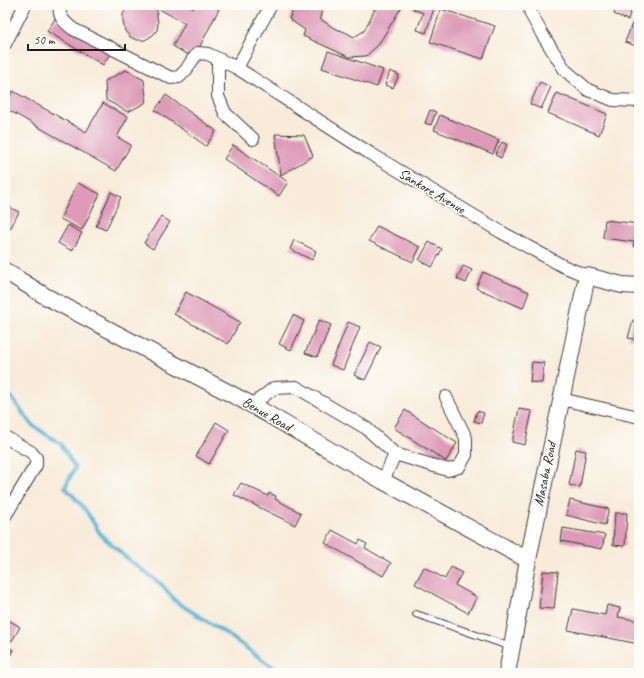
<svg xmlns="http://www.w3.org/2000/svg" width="644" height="678" font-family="Caveat,sans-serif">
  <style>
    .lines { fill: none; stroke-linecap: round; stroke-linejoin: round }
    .stream { stroke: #52b2d1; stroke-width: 4 }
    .building { fill: #dd9bb8 }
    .service-casing { stroke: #3d3b38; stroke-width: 8 }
    .minor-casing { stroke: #3d3b38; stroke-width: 14 }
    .tertiary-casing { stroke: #3d3b38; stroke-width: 18 }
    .service { stroke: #fff; stroke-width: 6 }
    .minor { stroke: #fff; stroke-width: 12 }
    .tertiary { stroke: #fff; stroke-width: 16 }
    .labels { text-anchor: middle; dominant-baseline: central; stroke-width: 3.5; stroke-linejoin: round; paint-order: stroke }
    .street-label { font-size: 14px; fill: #1c1c1c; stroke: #fdfcf7 }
  </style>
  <rect width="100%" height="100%" fill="#fdfcf7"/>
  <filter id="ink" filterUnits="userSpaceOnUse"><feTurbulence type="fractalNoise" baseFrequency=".025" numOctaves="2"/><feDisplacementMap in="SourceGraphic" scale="8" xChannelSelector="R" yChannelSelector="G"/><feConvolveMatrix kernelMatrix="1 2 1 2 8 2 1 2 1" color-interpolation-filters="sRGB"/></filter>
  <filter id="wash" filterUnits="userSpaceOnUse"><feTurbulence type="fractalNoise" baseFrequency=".012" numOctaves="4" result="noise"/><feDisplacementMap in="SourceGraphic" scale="16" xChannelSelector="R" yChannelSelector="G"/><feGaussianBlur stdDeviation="0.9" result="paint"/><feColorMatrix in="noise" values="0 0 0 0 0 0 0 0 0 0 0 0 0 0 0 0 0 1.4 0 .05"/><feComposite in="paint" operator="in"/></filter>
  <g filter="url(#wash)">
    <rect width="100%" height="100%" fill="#f8ebda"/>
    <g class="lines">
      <path class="stream" d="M5 389 32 425 61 444 75 468 65 487 85 509 101 535 129 560 161 584 175 601 227 634 281 673"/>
    </g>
    <g id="blocks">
      <path class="building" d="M134 5H144L149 6 148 5H187L193 9 196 5H221L197 52 186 54 173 46 185 23 157 8V17L158 23 157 30 153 35 145 40H137L130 37 125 31 123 22V14L128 7Z
        M295 5H327L321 13 320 19 334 28 347 33 354 37 364 31 375 9 368 5H403L378 45 366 56 349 57 303 36 305 30 289 19Z
        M414 5H425L434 8 426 33 417 30 423 13 413 9Z
        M617 5 631 10 628 20 614 14Z
        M441 9 495 26 483 59 430 42Z
        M55 19 111 52 103 65 47 31Z
        M632 24 639 27V47L625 42Z
        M328 51 383 70 377 87 322 68Z
        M126 70 144 80 146 97 145 103 128 112 106 100 105 81Z
        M390 71 399 75 393 88 385 85Z
        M540 82 551 87 541 109 530 104Z
        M13 91 86 132 103 103 128 117 117 137 131 145 116 171 5 108V105Z
        M557 93 607 114 599 135 548 113Z
        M166 95 216 131 206 146 155 110Z
        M430 110 436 112 431 125 425 123Z
        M440 115 499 140 493 154 434 130Z
        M275 134 304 135 313 156 281 175Z
        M502 142 507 145 501 158 495 155Z
        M233 145 288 182 279 196 224 159Z
        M78 183 100 194 82 230 60 219Z
        M111 192 121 197 106 230 96 226Z
        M5 205 19 212 10 229 5 226Z
        M161 216 170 222 153 249 144 243Z
        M605 220 639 224V247L633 246 634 242 603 238Z
        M68 225 82 233 72 251 58 243Z
        M377 226 420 247 413 262 369 241Z
        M294 240 316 251 312 260 290 249Z
        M429 242 442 249 432 267 419 260Z
        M463 266 472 270 466 283 457 279Z
        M483 272 529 292 523 308 476 288Z
        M186 292 240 322 228 344 174 314Z
        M293 315 304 321 291 350 279 344Z
        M319 320 331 325 317 357 305 353Z
        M633 320 639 321V340L628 338Z
        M348 322 360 327 343 370 331 365Z
        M370 342 381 347 365 380 354 375Z
        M532 362 544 363 542 383 530 382Z
        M519 409 532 411 525 445 512 442Z
        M405 410 457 443 446 461 394 428Z
        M477 411 484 413 481 423 474 421Z
        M216 422 229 430 209 464 196 456Z
        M576 449 586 451 580 487 569 485Z
        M241 483 268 496 269 493 276 496 275 499 301 513 295 525 234 495Z
        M570 500 609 509 605 525 566 515Z
        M615 513H627L625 546 613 545Z
        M563 528 605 535 602 549 561 541Z
        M332 530 358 544 360 540 367 544 365 548 391 563 383 576 325 543Z
        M424 567 445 579 451 567 462 573 455 585 477 597 468 613 415 584Z
        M543 571 558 572 554 609 539 608Z
        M607 605 620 608 618 617 639 621V644L568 630 573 609 605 615Z
        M5 618 20 627 12 641 5 637Z
        M5 646 13 650 5 665Z"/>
    </g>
  </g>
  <g filter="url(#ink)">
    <use href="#blocks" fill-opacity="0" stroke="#3d3b38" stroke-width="1"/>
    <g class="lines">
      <defs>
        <path id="service" d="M416 614 511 647"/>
        <path id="minor" d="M60 5C58 17 64 22 73 29L171 78 179 77 186 70 193 59 198 53 208 54 237 68 371 154 501 232 563 266 587 276
          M529 5 531 14 542 34 565 70 588 90 613 100 639 101
          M5 44 25 5
          M218 59V96L225 113 253 139
          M237 68 271 5
          M561 399 639 417
          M252 405 274 388 296 387 366 428 395 454 383 481
          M5 437 31 452 36 458V465L5 516
          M395 454 448 470 459 467 466 455V438L446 397"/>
        <path id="tertiary" d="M5 271 45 296 252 405 383 481 528 560
          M507 673 528 560 587 276 622 285 639 286"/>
      </defs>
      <use href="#service" class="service-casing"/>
      <use href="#minor" class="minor-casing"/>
      <use href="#tertiary" class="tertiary-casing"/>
      <use href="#service" class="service"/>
      <use href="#minor" class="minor"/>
      <use href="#tertiary" class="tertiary"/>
    </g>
  </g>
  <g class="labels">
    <g class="street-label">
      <text transform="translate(432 191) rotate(31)">Sankore Avenue</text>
      <text transform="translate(267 414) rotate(30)">Benue Road</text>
      <text transform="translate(545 474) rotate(-78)">Masaba Road</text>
    </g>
  </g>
  <rect width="644" height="678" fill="none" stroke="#fdfcf7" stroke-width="20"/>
  <path d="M28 44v6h97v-6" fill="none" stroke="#1c1c1c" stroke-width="2"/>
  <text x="34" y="44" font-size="12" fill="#1c1c1c" stroke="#fdfcf7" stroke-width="3" paint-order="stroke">50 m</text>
</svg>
